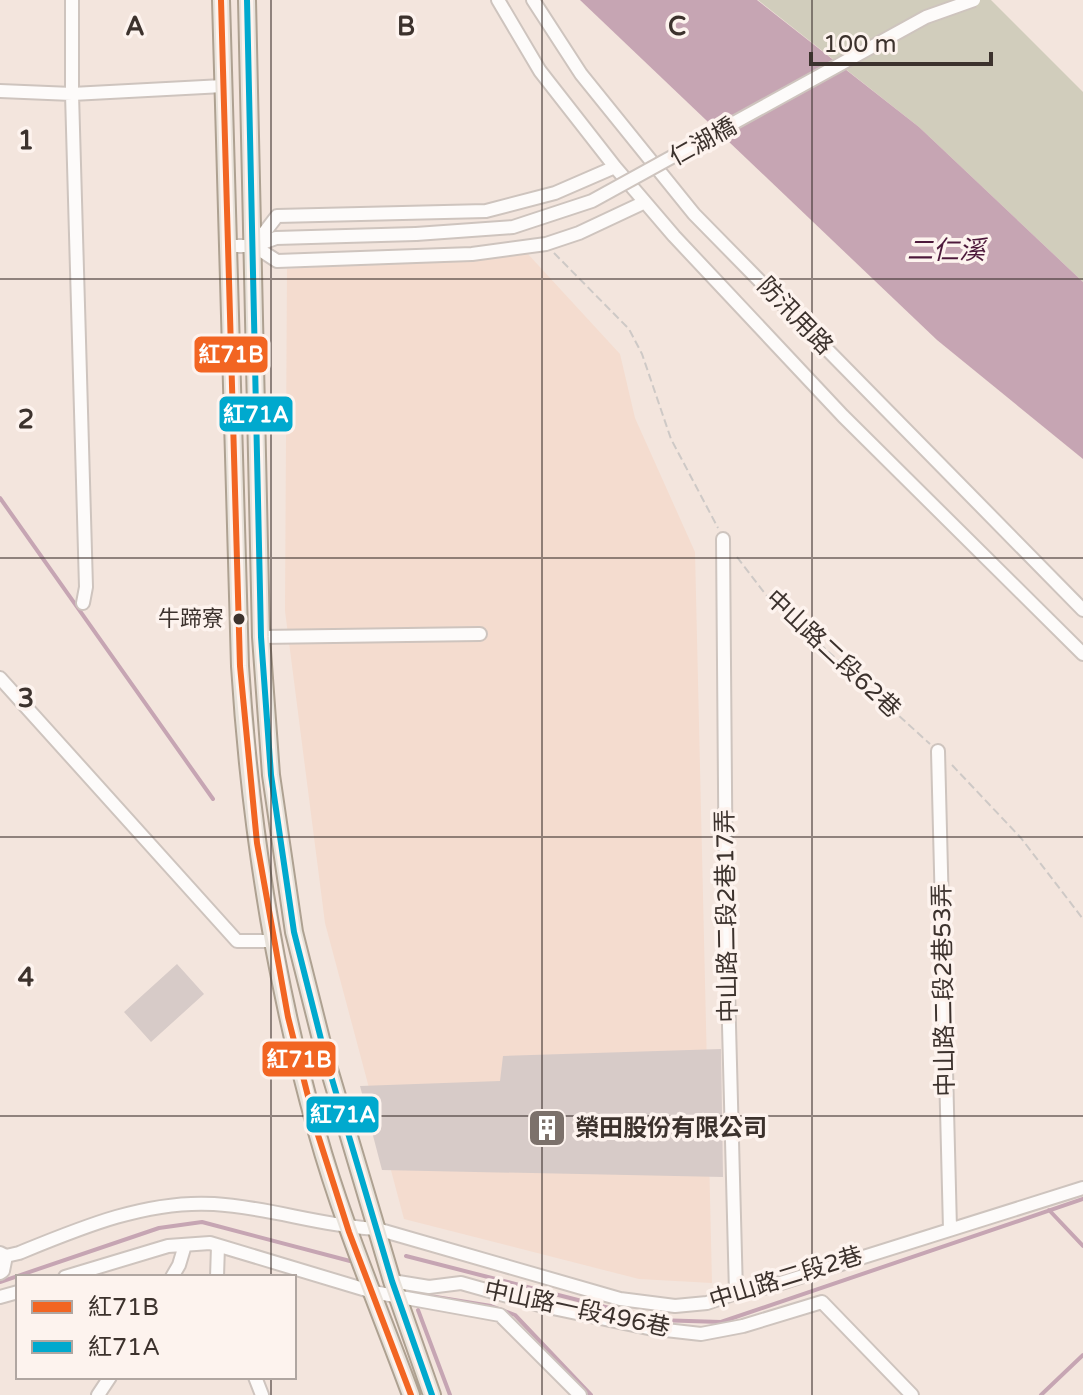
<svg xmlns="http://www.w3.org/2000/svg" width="1083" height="1395" font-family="'Varela Round','Noto Sans TC',sans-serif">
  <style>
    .built { fill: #f4dccf }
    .green { fill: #d1cdbc }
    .water { fill: #c6a5b3 }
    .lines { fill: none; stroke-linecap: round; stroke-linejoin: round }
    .stream { stroke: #c6a5b3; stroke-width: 4 }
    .building { fill: #d7cbc8 }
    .minor-casing { stroke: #cec4be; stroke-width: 16 }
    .major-casing { stroke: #aea191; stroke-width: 20 }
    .path { stroke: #cec9c6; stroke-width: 2; stroke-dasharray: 8 4; stroke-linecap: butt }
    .minor { stroke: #fdfbfa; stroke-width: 12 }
    .major { stroke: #e8e2da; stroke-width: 16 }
    .minor-bridge-casing { stroke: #cec4be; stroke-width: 16; stroke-linecap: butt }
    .minor-bridge { stroke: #fdfbfa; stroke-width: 12 }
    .bus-1-casing { stroke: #fdf3ee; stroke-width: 12 }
    .bus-2-casing { stroke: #fdf3ee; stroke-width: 12 }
    .bus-1 { stroke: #f26522; stroke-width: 6 }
    .bus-2 { stroke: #00a9ce; stroke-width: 6 }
    .grid { fill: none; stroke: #3c322d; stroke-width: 2; stroke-opacity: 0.55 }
    .bus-dot { fill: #3c322d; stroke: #fdf3ee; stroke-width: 3 }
    .labels { text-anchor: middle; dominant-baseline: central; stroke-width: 7; stroke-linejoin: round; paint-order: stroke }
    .bus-label { font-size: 22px; fill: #3c322d; stroke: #fdf3ee; text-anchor: end }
    .street-label { font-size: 24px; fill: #3c322d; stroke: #fdf3ee }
    .poi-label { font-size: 24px; font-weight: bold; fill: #3c322d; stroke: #fdf3ee; text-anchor: start }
    .water-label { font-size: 26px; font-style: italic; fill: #4d193b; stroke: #fdf3ee }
    .grid-label { font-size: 26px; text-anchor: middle; font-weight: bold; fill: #3c322d; stroke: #fdf3ee; stroke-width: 7; stroke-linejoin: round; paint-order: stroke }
    .line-badge { stroke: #fdf3ee; stroke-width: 3 }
    .badge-label { font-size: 22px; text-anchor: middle; font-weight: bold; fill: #fff }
  </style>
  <rect width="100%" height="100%" fill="#f3e5dd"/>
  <path class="built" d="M527 253 620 354 635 418 695 552 712 1283 639 1279 404 1219 325 923 285 611 287 269Z"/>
  <path class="green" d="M758 0H991L1083 92V282L919 127Z"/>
  <path class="water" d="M580 0H757L919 127 1083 282V459L937 340Z"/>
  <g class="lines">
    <path class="stream" d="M0 498 213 799
      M1049 1210 1083 1246
      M406 1256 656 1320 721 1322 1083 1199
      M0 1282 159 1228 202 1222 350 1261
      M430 1296 491 1306 515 1315 591 1395
      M418 1310 450 1395
      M1041 1395 1083 1355"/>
  </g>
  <path class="building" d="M177 964 204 994 151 1042 124 1012Z
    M721 1049 723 1177 382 1170 360 1086 500 1081 503 1056Z"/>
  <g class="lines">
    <defs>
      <path id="minor" d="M72 0V94L86 587 83 603
        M498 0 540 71 615 167 674 236 843 416 1083 654
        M533 0 581 74 694 214 1083 610
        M0 91 72 94 223 86
        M615 167 555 193 486 211 277 216 254 246 277 261 472 254 546 244 579 233 645 202
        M227 246H254L276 238 416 234
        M723 539 726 911 736 1293
        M261 637 480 634
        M0 678 237 941H272
        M938 751 950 1229
        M0 1253 6 1256 19 1253C80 1228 146 1200 214 1204 268 1207 321 1226 377 1229L620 1299 675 1306 707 1303 736 1293 768 1287 1083 1188
        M0 1273 3 1271 6 1256
        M65 1277 168 1246 210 1243 373 1292 500 1315 580 1395
        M172 1277 179 1265 185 1245
        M217 1277 218 1246
        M392 1281 429 1287 461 1283 543 1306 648 1328 701 1334 743 1326 822 1302 912 1395
        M0 1297 18 1292
        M255 1377 262 1395
        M98 1395 110 1377"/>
      <path id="major" d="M221 0 240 666C250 824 274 980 317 1132 342 1222 379 1308 411 1395
        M247 0 261 637 271 775 294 932 326 1059 392 1281 432 1395"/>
    </defs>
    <use href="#minor" class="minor-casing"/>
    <use href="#major" class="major-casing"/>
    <path class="path" d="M554 253 629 329 642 354 671 439 718 528
      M737 557 766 595 930 744
      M952 765 1021 838 1083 919"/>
    <use href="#minor" class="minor"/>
    <use href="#major" class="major"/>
    <defs>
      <path id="minor-bridge" d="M416 234 513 227 592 201 926 17 974 0"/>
    </defs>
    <use href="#minor-bridge" class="minor-bridge-casing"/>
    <use href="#minor-bridge" class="minor-bridge"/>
    <defs>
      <path id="bus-1" d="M221 0 240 666 257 843 288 1017 317 1132 349 1232 411 1395"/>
      <path id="bus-2" d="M247 0 261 637 271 775 294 932 326 1059 392 1281 432 1395"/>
    </defs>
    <use href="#bus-1" class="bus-1-casing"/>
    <use href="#bus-2" class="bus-2-casing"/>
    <use href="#bus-1" class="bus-1"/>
    <use href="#bus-2" class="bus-2"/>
  </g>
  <path class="grid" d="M271 0V1277M542 0V1395M812 0V1395M0 279H1083M0 558H1083M0 837H1083M0 1116H1083M271 1377V1395"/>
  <defs>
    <symbol id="building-square" viewBox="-11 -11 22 22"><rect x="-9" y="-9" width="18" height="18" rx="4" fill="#7c716b" stroke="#fdf3ee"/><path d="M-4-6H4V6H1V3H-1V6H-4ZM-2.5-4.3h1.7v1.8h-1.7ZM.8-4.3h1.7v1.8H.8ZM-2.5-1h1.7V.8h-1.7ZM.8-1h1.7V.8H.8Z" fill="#fff"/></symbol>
  </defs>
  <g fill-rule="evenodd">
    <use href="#building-square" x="525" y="1106" width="44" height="44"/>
  </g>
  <circle class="bus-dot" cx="239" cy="619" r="7"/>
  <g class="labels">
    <g class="bus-label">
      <text x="224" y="619">牛蹄寮</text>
    </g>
    <g class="street-label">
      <text transform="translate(703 142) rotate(-29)">仁湖橋</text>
      <text transform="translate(795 316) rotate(46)">防汛用路</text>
      <text transform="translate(833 654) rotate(43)">中山路二段62巷</text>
      <text transform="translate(727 916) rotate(-91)">中山路二段2巷17弄</text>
      <text transform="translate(944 990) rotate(-91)">中山路二段2巷53弄</text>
      <text transform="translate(786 1278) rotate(-17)">中山路二段2巷</text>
      <text transform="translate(577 1309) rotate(12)">中山路一段496巷</text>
    </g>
    <g class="poi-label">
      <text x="575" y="1128">榮田股份有限公司</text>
    </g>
    <g class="water-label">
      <text x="946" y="250">二仁溪</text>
    </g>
  </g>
  <g class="grid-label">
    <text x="135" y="35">A</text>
    <text x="406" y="35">B</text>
    <text x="677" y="35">C</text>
    <text x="26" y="149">1</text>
    <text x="26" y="428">2</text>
    <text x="26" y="707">3</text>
    <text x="26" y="986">4</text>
  </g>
  <g class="line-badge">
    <rect x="193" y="335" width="76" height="39" rx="8" fill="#f26522"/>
    <rect x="218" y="395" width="76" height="38" rx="8" fill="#00a9ce"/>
    <rect x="261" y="1040" width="76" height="38" rx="8" fill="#f26522"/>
    <rect x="305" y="1095" width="75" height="39" rx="8" fill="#00a9ce"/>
  </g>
  <g class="badge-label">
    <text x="231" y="362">紅71B</text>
    <text x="256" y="422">紅71A</text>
    <text x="299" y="1067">紅71B</text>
    <text x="343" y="1122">紅71A</text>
  </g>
  <rect x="16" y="1275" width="280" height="104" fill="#fdf3ee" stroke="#b0a6a1" stroke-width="2"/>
  <rect x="32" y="1301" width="40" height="12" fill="#f26522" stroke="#b0a6a1" stroke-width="2"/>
  <text x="88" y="1315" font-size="24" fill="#3c322d">紅71B</text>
  <rect x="32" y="1341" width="40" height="12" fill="#00a9ce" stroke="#b0a6a1" stroke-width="2"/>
  <text x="88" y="1355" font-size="24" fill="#3c322d">紅71A</text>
  <path d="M811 52v12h180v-12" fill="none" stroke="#3c322d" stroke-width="4"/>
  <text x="823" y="52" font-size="24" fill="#3c322d" stroke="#fdf3ee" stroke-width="6" paint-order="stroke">100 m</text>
</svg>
